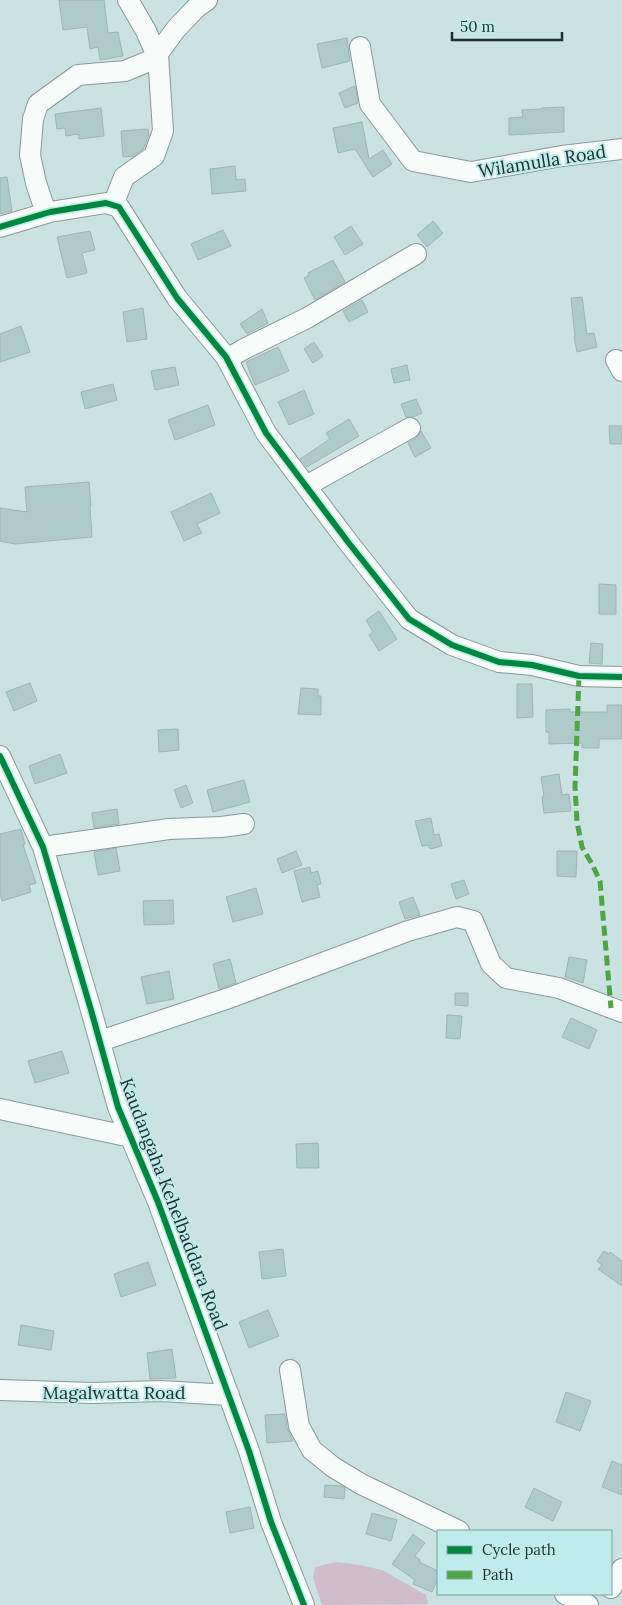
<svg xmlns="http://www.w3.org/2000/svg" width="622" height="1605" font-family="Lora,serif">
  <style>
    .green { fill: #d0bdc9 }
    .building { fill: #aecbca; stroke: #a1b4b4 }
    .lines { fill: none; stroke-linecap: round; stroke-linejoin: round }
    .minor-casing { stroke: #879a9a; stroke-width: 22 }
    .minor { stroke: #f7fbfa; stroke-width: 20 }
    .quiet { stroke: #4fa443; stroke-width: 5; stroke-dasharray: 10 5; stroke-linecap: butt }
    .cycleway-casing { stroke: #bfeceb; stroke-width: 9 }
    .cycleway { stroke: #00873e; stroke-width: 6 }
    .labels { text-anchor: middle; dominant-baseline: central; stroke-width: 4; stroke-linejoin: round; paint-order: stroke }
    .street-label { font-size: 18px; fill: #1d2f2f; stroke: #bfeceb }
  </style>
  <rect width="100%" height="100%" fill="#cae2e1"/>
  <path class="green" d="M336 1562 360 1565 382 1570 426 1595 428 1604 322 1605 313 1578 315 1567Z"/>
  <path class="building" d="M59 0H104L108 33 118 32 123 56 100 60 98 47 90 49 87 27 63 30Z
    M347 38 350 61 322 68 317 44Z
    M355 86 358 103 345 108 339 93Z
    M564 107V132L509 135V118L523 117 522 110 542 109V108Z
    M101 108 104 136 79 139 78 134 66 136 65 128 57 129 55 114Z
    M362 122 369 159 383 150 392 164 373 177 355 149 338 153 333 128Z
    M148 129 149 135 144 148 134 156 123 157 121 131Z
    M235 166 236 180 245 179 246 191 212 194 210 169Z
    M7 177 12 211 0 214V178Z
    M433 221 443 233 427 247 417 235Z
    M351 226 363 244 345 255 334 237Z
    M223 230 231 246 198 260 191 244Z
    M90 231 95 250 82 253 87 273 67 278 57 237Z
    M333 260 345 282 315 300 304 278 309 275 308 273Z
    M582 297 587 334 594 333 597 347 577 352 574 337H575L571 298Z
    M362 300 368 312 349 322 343 311Z
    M143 308 147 339 127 342 123 312Z
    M262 309 268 323 247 334 240 324Z
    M21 326 30 352 0 362V334Z
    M314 342 323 356 313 363 304 349Z
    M278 347 289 371 255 385 246 362Z
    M407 365 410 380 394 383 391 369Z
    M175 367 179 385 155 390 151 371Z
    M113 384 117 400 85 409 81 392Z
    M304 390 314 414 289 425 278 402Z
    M416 399 422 413 413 417H406L401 404Z
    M208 405 215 425 175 440 168 420Z
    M349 419 359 436 307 467 300 459 330 439 326 433Z
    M609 426H622V444H610Z
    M421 431 431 448 415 457 408 443 416 438Z
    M89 482 91 506H90L92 537 15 544 0 541V508L27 512 25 487Z
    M211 493 220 513 197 524 202 533 184 541 171 512Z
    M599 584 616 585V614H599Z
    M379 611 397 639 379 651 369 635 373 632 366 620Z
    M591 643 603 644 602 664 589 663Z
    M30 683 37 701 14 711 6 692Z
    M517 684H532L533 717 517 718Z
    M301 688 318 689V696H321V715L298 714Z
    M607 705H622V739H599V748H582V743L549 744V732H546V710L570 709V712H607Z
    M178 729 179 750 159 752 158 730Z
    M60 754 67 773 35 784 29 766Z
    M559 774 562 795 569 794 571 811 544 813 542 797 544 796 541 777Z
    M244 780 250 802 213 812 207 790Z
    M186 785 193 803 181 808 174 790Z
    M117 809 119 824 94 828 92 813Z
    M431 818 434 835 439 834 442 846 430 849 428 845 422 846 415 821Z
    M21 829 25 844 23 845 36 883 29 885 31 892 2 901 0 894V834Z
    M116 848 120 871 98 875 94 852Z
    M296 851 302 865 282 873 277 859Z
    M557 851H577L576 877 557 876Z
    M310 867 311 873 318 871 321 884 317 885 320 897 302 902 294 871Z
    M464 880 469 894 456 899 451 884Z
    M256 888 263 914 233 922 226 897Z
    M413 897 420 915 405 919 399 902Z
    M173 900 174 924 144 925 143 901Z
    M569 957 587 960 583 983 565 977Z
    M230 959 236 983 219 989 213 964Z
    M169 971 174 999 147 1004 141 977Z
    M455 993H468V1006L455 1005Z
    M447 1015 462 1016 460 1039 446 1038Z
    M571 1018 597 1030 589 1049 562 1037Z
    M62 1051 69 1073 35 1083 28 1061Z
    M318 1143 319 1168H297L296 1144Z
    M283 1249 286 1276 262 1279 259 1252Z
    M604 1251 609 1254 610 1252 622 1261V1286L598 1269 602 1265 597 1261Z
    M148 1262 156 1285 121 1297 114 1274Z
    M268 1310 279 1336 249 1348 239 1322Z
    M21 1325 54 1331 51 1350 18 1345Z
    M172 1349 176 1378 150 1379 147 1353Z
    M566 1392 591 1401 580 1431 556 1422Z
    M285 1414 287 1428 293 1441 267 1443 265 1415Z
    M612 1461 622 1465V1495L602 1487Z
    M325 1485 342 1486 345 1488 344 1499 324 1497Z
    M534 1488 562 1502 553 1521 525 1507Z
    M250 1507 254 1528 230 1533 226 1512Z
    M372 1513 397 1520 391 1541 366 1534Z
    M413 1534 425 1543 415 1556 420 1560 419 1562 438 1571V1579L432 1592 413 1584 415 1580 392 1564Z"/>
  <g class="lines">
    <defs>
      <path id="minor" d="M128 0 146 31 157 56
        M360 47 370 104 413 161 471 172 562 156 622 149
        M113 205 124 177 154 156 163 131 158 54
        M46 213 36 183 30 155 33 119 38 104 78 75 125 71 154 59 176 29 196 8 207 0
        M0 227 50 212 106 203 119 207 177 298 226 357 266 433 348 542 409 619 452 645 499 662 532 665 579 676 622 677
        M227 359 244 349 307 318 416 254
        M616 360 622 371
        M306 486 410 428
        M0 756 43 847 91 1010 118 1107 158 1202 249 1451 271 1522 304 1605
        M43 847 169 829 221 827 244 824
        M100 1041 229 998 408 931 457 917 473 921 491 964 506 978 559 988 622 1012
        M0 1109 131 1137
        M290 1370 299 1426 312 1450 333 1467 361 1484 459 1531
        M0 1390 92 1393 161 1391 229 1395
        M611 1588 622 1569
        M565 1594 588 1605"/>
    </defs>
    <use href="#minor" class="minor-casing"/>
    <use href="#minor" class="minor"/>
    <path class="quiet" d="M579 676 575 787 577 822 582 847 592 864 600 881 611 1008"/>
    <defs>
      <path id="cycleway" d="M0 227 50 212 106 203 119 207 177 298 226 357 266 433 348 542 409 619 452 645 499 662 532 665 579 676 622 677
        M0 756 43 847 91 1010 118 1107 158 1202 249 1451 271 1522 304 1605"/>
    </defs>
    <use href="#cycleway" class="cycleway-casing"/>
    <use href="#cycleway" class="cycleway"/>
  </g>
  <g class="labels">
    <g class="street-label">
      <text transform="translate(542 161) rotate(-9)">Wilamulla Road</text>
      <text transform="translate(174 1204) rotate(69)">Kaudangaha Kehelbaddara Road</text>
      <text x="114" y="1392">Magalwatta Road</text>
    </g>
  </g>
  <rect x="437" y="1530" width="175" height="65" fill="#bfeceb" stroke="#7ea0a0"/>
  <rect x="447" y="1546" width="25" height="8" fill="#00873e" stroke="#7ea0a0"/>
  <text x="482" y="1555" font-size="15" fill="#1d2f2f">Cycle path</text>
  <rect x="447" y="1571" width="25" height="8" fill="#4fa443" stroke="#7ea0a0"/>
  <text x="482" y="1580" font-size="15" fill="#1d2f2f">Path</text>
  <path d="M452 32v8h110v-8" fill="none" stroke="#1d2f2f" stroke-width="2.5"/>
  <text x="460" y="32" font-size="15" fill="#1d2f2f" stroke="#bfeceb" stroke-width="4" paint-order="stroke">50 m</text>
</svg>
